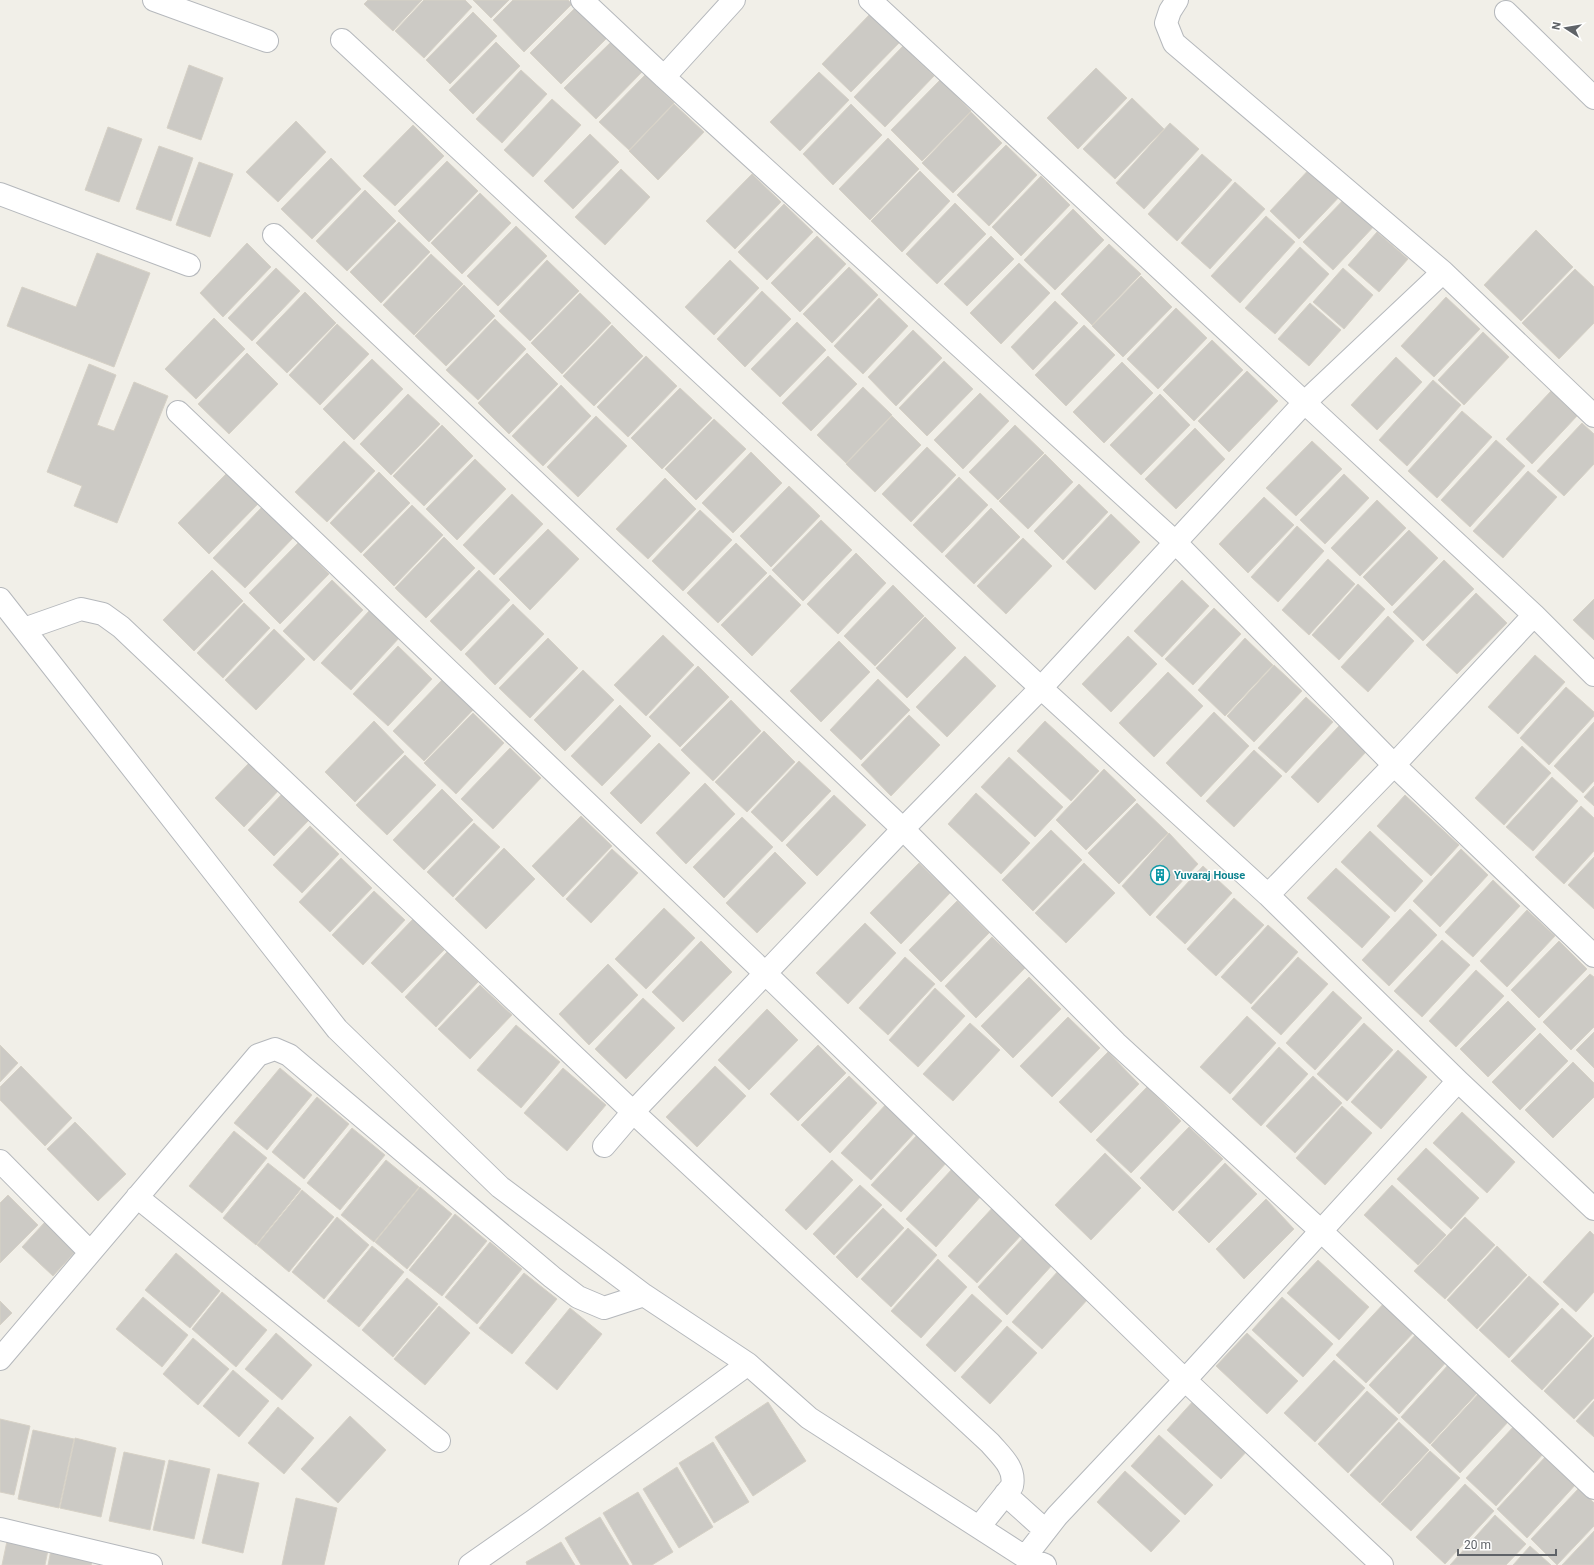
<svg xmlns="http://www.w3.org/2000/svg" width="1594" height="1565" font-family="Roboto,sans-serif">
  <style>
    .building { fill: #cccac5; stroke: #d6d1c6 }
    .lines { fill: none; stroke-linecap: round; stroke-linejoin: round }
    .minor-casing { stroke: #b5b8bc; stroke-width: 24 }
    .minor { stroke: #fff; stroke-width: 22 }
    .labels { text-anchor: middle; dominant-baseline: central; stroke-width: 3; stroke-linejoin: round; paint-order: stroke }
    .culture-label { font-size: 11px; font-weight: bold; fill: #0d838f; stroke: #fff; text-anchor: start }
  </style>
  <rect width="100%" height="100%" fill="#f1efe8"/>
  <path class="building" d="M368 0H422L393 31 364 4Z
    M424 0H465L472 7 424 58 395 31Z
    M473 0H509L491 18Z
    M513 0H568L572 4 524 52 493 20Z
    M577 6 608 37 561 84 530 53Z
    M473 12 497 36 450 84 426 60Z
    M871 13 900 42 851 92 822 64Z
    M612 41 642 72 596 119 564 88Z
    M496 42 520 66 473 114 449 90Z
    M903 46 934 76 885 127 854 97Z
    M189 65 223 78 201 140 167 128Z
    M1096 68 1127 98 1078 149 1047 118Z
    M521 70 547 94 502 143 476 119Z
    M819 72 849 100 800 151 770 122Z
    M645 75 674 103 629 150 599 122Z
    M940 80 971 111 922 161 891 130Z
    M1132 98 1164 129 1115 179 1083 149Z
    M552 99 581 125 533 177 504 150Z
    M674 104 704 132 658 180 629 151Z
    M851 104 882 135 833 185 803 154Z
    M971 112 1002 143 953 193 922 163Z
    M296 121 326 152 278 202 246 172Z
    M1170 123 1199 149 1144 209 1116 183Z
    M413 125 444 156 395 206 363 176Z
    M108 127 142 139 119 202 85 190Z
    M590 134 619 162 573 209 544 181Z
    M888 138 919 169 870 220 839 189Z
    M1006 145 1037 175 989 226 957 195Z
    M159 146 193 158 171 221 136 209Z
    M1202 154 1232 180 1177 241 1148 214Z
    M331 158 361 189 312 239 281 209Z
    M447 161 478 191 429 242 398 211Z
    M199 162 233 174 210 237 176 225Z
    M1314 164 1344 192 1299 239 1270 211Z
    M621 169 650 197 605 245 575 217Z
    M920 171 950 201 902 252 871 221Z
    M752 174 781 202 735 249 706 221Z
    M1041 176 1070 205 1021 256 992 227Z
    M1235 182 1265 209 1210 269 1181 243Z
    M365 190 396 221 347 271 316 241Z
    M480 193 511 223 462 274 431 243Z
    M1348 195 1377 223 1333 270 1303 242Z
    M955 203 986 234 937 284 906 254Z
    M784 204 813 232 767 280 738 252Z
    M1073 209 1104 240 1055 290 1024 260Z
    M1266 216 1295 242 1240 303 1211 276Z
    M399 222 430 252 381 303 350 272Z
    M516 226 547 256 498 306 467 276Z
    M1536 230 1573 267 1521 321 1484 285Z
    M1377 232 1408 259 1379 292 1348 265Z
    M817 236 846 264 800 312 771 283Z
    M991 236 1014 259 967 306 944 284Z
    M247 243 271 267 223 317 200 293Z
    M1109 244 1141 274 1092 325 1061 294Z
    M1300 247 1329 274 1275 334 1245 308Z
    M97 253 150 273 114 367 7 326 22 287 76 307Z
    M431 254 463 284 414 335 383 305Z
    M547 260 579 291 530 341 499 311Z
    M730 260 759 288 714 335 685 307Z
    M1019 263 1050 293 1001 344 970 313Z
    M849 267 878 295 832 343 803 314Z
    M276 268 300 291 252 341 228 318Z
    M1343 268 1373 295 1344 329 1313 302Z
    M1575 269 1594 287V323L1559 359 1522 323Z
    M1141 276 1172 307 1123 357 1092 326Z
    M464 285 495 316 446 366 415 336Z
    M762 291 791 319 745 367 717 339Z
    M305 292 336 323 287 373 256 343Z
    M580 293 611 323 562 374 531 343Z
    M1446 297 1480 329 1434 377 1401 346Z
    M879 298 908 326 863 374 834 346Z
    M1055 301 1078 323 1033 370 1011 347Z
    M1310 303 1341 330 1309 366 1278 339Z
    M1176 308 1207 338 1158 389 1127 359Z
    M214 318 245 349 196 399 165 369Z
    M495 319 526 349 478 400 446 370Z
    M797 322 826 350 780 397 751 369Z
    M337 324 369 354 320 405 289 375Z
    M612 325 643 356 594 406 563 376Z
    M1084 325 1115 355 1066 406 1035 375Z
    M913 330 942 358 896 406 868 377Z
    M1483 332 1509 357 1464 405 1438 380Z
    M1212 340 1243 370 1194 421 1163 390Z
    M247 353 278 384 229 434 198 404Z
    M527 353 558 384 509 434 478 403Z
    M646 356 677 386 628 437 597 407Z
    M828 356 857 384 811 431 782 403Z
    M1396 357 1422 382 1377 430 1351 405Z
    M372 359 403 389 354 440 323 409Z
    M944 361 973 389 927 436 899 408Z
    M1122 362 1153 393 1104 443 1073 412Z
    M89 364 116 375 97 425 114 431 134 382 168 396 117 523 74 506 82 486 47 472Z
    M1247 371 1278 401 1229 452 1198 421Z
    M1433 380 1461 405 1407 466 1379 440Z
    M561 385 591 416 543 466 512 436Z
    M863 387 892 415 846 463 817 435Z
    M680 388 712 418 662 469 631 438Z
    M1551 391 1577 416 1532 464 1506 439Z
    M980 393 1009 421 963 469 934 440Z
    M408 394 440 424 391 475 360 444Z
    M1160 394 1190 425 1141 475 1110 445Z
    M1462 411 1492 437 1437 498 1408 471Z
    M596 416 627 446 578 497 547 467Z
    M892 416 921 445 875 492 846 464Z
    M714 419 746 449 696 500 665 469Z
    M1582 423 1594 434V464L1564 496 1537 471Z
    M442 425 473 456 424 506 393 476Z
    M1015 425 1044 453 998 500 969 472Z
    M1195 428 1225 459 1176 509 1145 479Z
    M1496 440 1525 466 1470 527 1441 500Z
    M344 441 375 471 327 522 295 492Z
    M1312 441 1342 469 1296 516 1266 488Z
    M927 447 956 475 911 522 882 494Z
    M751 452 782 483 733 533 702 503Z
    M1045 454 1073 482 1028 529 999 501Z
    M475 459 506 489 457 540 426 509Z
    M1528 471 1557 497 1503 558 1473 531Z
    M379 472 410 503 361 553 330 523Z
    M227 473 258 504 209 554 178 523Z
    M1344 474 1369 498 1325 544 1300 520Z
    M959 477 988 505 942 553 913 525Z
    M665 478 696 509 648 559 616 529Z
    M1079 484 1108 512 1063 560 1034 531Z
    M789 486 820 516 771 567 740 536Z
    M512 494 543 524 494 575 463 545Z
    M1264 497 1294 525 1248 573 1219 544Z
    M1377 500 1406 528 1360 576 1331 548Z
    M412 505 443 535 394 586 363 555Z
    M262 507 293 538 245 588 213 558Z
    M991 508 1020 537 974 584 945 556Z
    M700 510 732 540 683 591 652 561Z
    M1111 514 1140 542 1095 590 1066 562Z
    M821 520 852 550 803 601 772 570Z
    M1297 526 1324 551 1278 602 1251 577Z
    M548 529 579 559 530 610 499 579Z
    M1409 530 1438 558 1392 606 1363 577Z
    M444 537 475 568 426 618 395 588Z
    M1023 538 1052 566 1006 614 977 586Z
    M298 543 329 574 280 624 249 593Z
    M736 543 767 573 718 623 687 593Z
    M856 553 886 583 838 634 807 604Z
    M1328 559 1355 584 1309 635 1282 610Z
    M1444 560 1474 589 1423 641 1393 612Z
    M212 570 243 601 194 651 163 620Z
    M479 570 510 600 461 651 430 621Z
    M770 575 801 605 752 656 721 625Z
    M332 580 363 610 314 661 283 631Z
    M1182 580 1209 606 1162 657 1134 631Z
    M1358 584 1385 609 1339 660 1312 635Z
    M893 585 924 616 875 666 844 636Z
    M1476 593 1507 623 1457 674 1426 645Z
    M1594 599V640L1573 620Z
    M244 603 270 628 223 678 197 653Z
    M513 604 544 634 495 685 465 654Z
    M1214 608 1241 634 1193 685 1165 659Z
    M370 610 400 637 351 690 321 663Z
    M1388 616 1414 641 1368 692 1341 667Z
    M925 617 956 648 907 698 876 668Z
    M274 629 305 659 256 710 225 680Z
    M663 635 694 665 646 716 614 685Z
    M1128 636 1157 664 1111 712 1082 684Z
    M548 638 578 668 530 718 499 688Z
    M1245 638 1273 665 1225 716 1198 690Z
    M839 641 870 672 821 722 790 691Z
    M398 646 432 679 388 726 353 694Z
    M1535 655 1565 682 1518 734 1488 707Z
    M965 656 996 686 947 737 916 707Z
    M1274 665 1302 691 1254 742 1227 716Z
    M698 666 729 697 680 747 649 717Z
    M583 670 614 700 565 751 534 720Z
    M1168 672 1203 706 1154 757 1119 723Z
    M878 679 910 710 861 760 830 730Z
    M442 680 473 710 424 761 393 731Z
    M1566 687 1594 712V716L1549 765 1520 738Z
    M1306 697 1333 722 1286 773 1258 748Z
    M731 700 761 731 713 781 681 750Z
    M620 705 651 736 602 786 571 756Z
    M1214 712 1249 746 1201 797 1166 763Z
    M473 713 504 743 456 794 424 763Z
    M909 715 940 745 891 796 861 765Z
    M374 721 404 752 355 802 325 772Z
    M1045 721 1099 771 1071 801 1017 751Z
    M1594 722V781L1583 793 1554 766Z
    M1339 726 1366 752 1318 803 1291 777Z
    M764 731 795 762 747 812 715 782Z
    M659 743 690 773 641 824 610 793Z
    M1522 746 1551 773 1504 825 1475 798Z
    M510 748 541 778 493 829 461 799Z
    M1254 750 1282 776 1234 827 1206 801Z
    M405 755 436 785 387 835 356 805Z
    M1009 757 1063 807 1035 837 981 787Z
    M252 760 281 788 244 827 215 798Z
    M799 761 831 791 782 842 751 812Z
    M1104 769 1136 800 1086 850 1056 820Z
    M1552 777 1578 801 1533 851 1506 827Z
    M705 783 735 814 686 864 656 833Z
    M1594 786V806L1584 797Z
    M442 789 473 820 424 870 393 840Z
    M976 793 1030 843 1001 874 948 824Z
    M282 794 309 820 274 856 248 830Z
    M834 795 866 825 817 876 786 845Z
    M1405 795 1459 845 1431 876 1377 826Z
    M1137 803 1168 833 1119 884 1088 853Z
    M1581 806 1594 818V851L1564 884 1535 857Z
    M581 816 612 846 563 897 532 866Z
    M742 817 773 847 724 898 693 867Z
    M474 823 500 847 453 897 427 872Z
    M310 826 339 854 302 893 273 865Z
    M1051 830 1082 860 1033 911 1002 880Z
    M1370 831 1423 881 1395 912 1341 862Z
    M1169 833 1198 864 1150 916 1122 886Z
    M504 848 535 879 486 929 455 899Z
    M612 849 638 873 591 923 566 899Z
    M1461 849 1488 875 1440 927 1413 901Z
    M775 852 806 883 757 933 726 903Z
    M1594 857V909L1568 885Z
    M341 858 372 888 330 932 299 902Z
    M919 863 950 893 901 944 870 913Z
    M1084 863 1115 893 1066 943 1035 913Z
    M1203 866 1232 893 1185 944 1156 917Z
    M1336 868 1390 917 1362 948 1307 898Z
    M1493 880 1520 906 1473 957 1445 932Z
    M374 891 405 920 363 965 332 935Z
    M1234 898 1264 925 1216 976 1187 949Z
    M957 901 989 933 941 982 909 950Z
    M664 908 695 938 646 989 615 959Z
    M1410 909 1437 935 1389 986 1362 960Z
    M1527 910 1555 936 1507 987 1480 961Z
    M413 919 444 950 402 993 371 963Z
    M865 923 896 953 848 1004 816 973Z
    M1268 925 1298 952 1251 1004 1221 977Z
    M992 937 1025 968 976 1018 945 986Z
    M1442 940 1470 965 1422 1017 1394 991Z
    M701 941 732 972 683 1022 652 992Z
    M1559 941 1587 969 1539 1018 1511 990Z
    M447 952 478 982 436 1027 405 997Z
    M905 957 935 984 888 1035 859 1008Z
    M1298 957 1328 984 1281 1035 1251 1008Z
    M608 964 638 995 589 1045 559 1014Z
    M1476 970 1504 996 1456 1047 1429 1021Z
    M1590 974 1594 977V1027L1571 1050 1543 1022Z
    M1029 977 1061 1009 1013 1058 981 1026Z
    M480 985 512 1015 470 1059 438 1029Z
    M935 988 965 1016 918 1067 889 1040Z
    M1333 991 1362 1018 1315 1070 1286 1043Z
    M643 998 675 1028 626 1079 595 1049Z
    M1508 1001 1536 1029 1488 1077 1460 1049Z
    M767 1009 798 1040 749 1090 718 1060Z
    M1247 1016 1276 1043 1230 1094 1200 1067Z
    M1068 1017 1100 1048 1052 1097 1020 1066Z
    M970 1023 1000 1050 953 1101 923 1074Z
    M1364 1023 1393 1050 1347 1101 1317 1074Z
    M516 1025 560 1062 521 1108 477 1070Z
    M1594 1032V1068L1576 1050Z
    M1540 1033 1568 1061 1520 1110 1492 1082Z
    M0 1045 18 1063 0 1082Z
    M818 1045 846 1073 798 1121 770 1094Z
    M1279 1047 1308 1074 1261 1126 1232 1099Z
    M1398 1050 1427 1077 1381 1129 1351 1102Z
    M1108 1052 1139 1084 1091 1133 1059 1102Z
    M1573 1062 1594 1083V1097L1553 1138 1525 1110Z
    M21 1066 72 1118 45 1146 0 1100V1087Z
    M715 1066 746 1096 697 1147 666 1117Z
    M280 1068 312 1095 267 1150 234 1123Z
    M563 1068 606 1105 567 1151 524 1113Z
    M849 1076 877 1103 830 1153 801 1125Z
    M1313 1076 1342 1103 1295 1153 1266 1126Z
    M1147 1087 1181 1121 1131 1173 1096 1140Z
    M317 1097 349 1124 304 1179 272 1152Z
    M888 1102 918 1129 871 1180 841 1153Z
    M1342 1106 1372 1133 1325 1185 1296 1158Z
    M1462 1112 1515 1162 1487 1193 1433 1143Z
    M75 1122 126 1174 98 1201 47 1149Z
    M1189 1127 1223 1159 1173 1211 1140 1178Z
    M352 1128 385 1155 340 1210 307 1183Z
    M234 1131 267 1158 222 1213 189 1186Z
    M918 1134 948 1161 901 1212 871 1185Z
    M1426 1148 1479 1198 1451 1229 1397 1179Z
    M1105 1153 1141 1188 1091 1240 1055 1205Z
    M386 1160 419 1187 374 1242 341 1215Z
    M832 1160 853 1180 806 1230 785 1210Z
    M268 1163 301 1189 256 1245 223 1218Z
    M1225 1163 1257 1194 1209 1243 1178 1212Z
    M953 1168 982 1195 936 1247 906 1219Z
    M860 1185 882 1205 834 1255 813 1234Z
    M1392 1185 1446 1235 1418 1265 1364 1215Z
    M420 1187 452 1214 407 1269 375 1242Z
    M302 1190 334 1217 289 1272 257 1245Z
    M8 1195 38 1225 0 1263V1203Z
    M1266 1199 1294 1229 1244 1279 1216 1249Z
    M995 1205 1024 1232 977 1283 948 1256Z
    M883 1208 904 1228 857 1278 836 1257Z
    M455 1214 487 1241 442 1296 409 1270Z
    M337 1217 369 1245 324 1299 292 1272Z
    M1465 1217 1495 1245 1445 1299 1414 1271Z
    M45 1222 76 1251 53 1276 22 1247Z
    M908 1228 937 1255 891 1307 861 1279Z
    M1590 1231 1594 1235V1292L1576 1312 1543 1282Z
    M1025 1236 1054 1263 1007 1315 978 1287Z
    M490 1242 522 1269 477 1324 445 1297Z
    M372 1246 404 1272 359 1327 327 1301Z
    M1497 1246 1527 1275 1477 1329 1447 1300Z
    M176 1253 220 1291 190 1328 145 1290Z
    M938 1259 967 1287 921 1338 891 1311Z
    M1318 1260 1369 1307 1339 1340 1287 1293Z
    M1059 1270 1089 1298 1042 1349 1012 1322Z
    M524 1273 557 1299 512 1354 479 1328Z
    M1529 1276 1559 1304 1509 1358 1479 1330Z
    M407 1278 438 1304 393 1357 362 1330Z
    M222 1292 267 1330 236 1367 192 1329Z
    M972 1294 1002 1321 955 1372 926 1345Z
    M143 1297 188 1335 162 1367 116 1329Z
    M1282 1297 1333 1344 1303 1377 1252 1330Z
    M0 1301 12 1313 0 1325Z
    M1386 1301 1416 1330 1366 1383 1336 1355Z
    M439 1306 470 1333 425 1385 394 1359Z
    M570 1308 602 1334 557 1390 525 1363Z
    M1562 1308 1592 1336 1542 1390 1511 1361Z
    M1007 1326 1037 1353 990 1404 961 1377Z
    M1419 1331 1449 1359 1399 1414 1369 1385Z
    M276 1333 312 1365 282 1400 245 1369Z
    M1247 1333 1298 1381 1267 1414 1216 1366Z
    M1594 1337V1398L1574 1419 1544 1391Z
    M193 1338 229 1369 198 1405 163 1374Z
    M1334 1360 1365 1388 1315 1442 1284 1413Z
    M1449 1364 1479 1391 1430 1444 1401 1417Z
    M233 1370 269 1401 239 1437 203 1406Z
    M1367 1391 1398 1419 1348 1473 1318 1444Z
    M1480 1392 1510 1420 1460 1473 1431 1445Z
    M1195 1399 1249 1449 1221 1479 1167 1430Z
    M1594 1401V1437L1576 1421Z
    M768 1402 806 1461 753 1496 715 1437Z
    M278 1407 314 1438 284 1474 248 1443Z
    M350 1416 386 1450 338 1503 301 1469Z
    M0 1419 30 1426 14 1495 0 1492Z
    M1399 1422 1429 1450 1380 1503 1350 1475Z
    M1515 1425 1544 1453 1496 1506 1466 1478Z
    M33 1430 74 1439 59 1508 18 1499Z
    M1159 1435 1213 1485 1185 1515 1131 1466Z
    M75 1438 116 1448 101 1517 60 1508Z
    M713 1442 749 1502 714 1523 679 1463Z
    M1430 1451 1460 1478 1411 1531 1381 1504Z
    M124 1452 165 1461 150 1530 109 1521Z
    M1547 1455 1577 1483 1527 1538 1497 1509Z
    M169 1460 210 1469 194 1539 153 1530Z
    M677 1467 713 1527 679 1548 643 1489Z
    M1125 1471 1180 1521 1151 1552 1097 1502Z
    M218 1474 259 1483 243 1553 202 1543Z
    M1465 1484 1494 1511 1445 1564 1416 1537Z
    M1579 1488 1594 1503V1526L1557 1565 1531 1539Z
    M638 1492 673 1552 652 1565H633L603 1513Z
    M296 1498 337 1508 324 1565H282Z
    M1495 1515 1526 1544 1506 1565H1450Z
    M600 1517 629 1565H581L565 1538Z
    M1594 1531V1565H1562Z
    M7 1541 48 1550 45 1565H2Z
    M561 1542 575 1565H527L526 1562Z
    M1530 1546 1551 1565H1513Z
    M51 1550 93 1559 91 1565H48Z"/>
  <g class="lines">
    <defs>
      <path id="minor" d="M154 0 267 41
        M582 0 664 77 1175 542 1394 765 1594 956
        M870 0 1534 615 1594 675
        M1177 0 1170 11 1166 23 1174 43 1443 272 1594 416
        M1506 12 1594 98
        M342 40 1041 688 1268 895 1458 1081 1594 1209
        M664 77 734 0
        M0 194 189 265
        M274 235 903 829 1116 1043 1321 1231 1594 1488
        M178 412 766 974 1185 1380 1382 1565
        M0 599 337 1029 500 1187 644 1295 748 1364 809 1418 1025 1557 1045 1565
        M24 629 81 609 103 614 121 627 633 1112 990 1443C1001 1456 1016 1468 1012 1486L979 1527
        M1268 895 1394 765 1534 615
        M604 1146 633 1112 903 829 1041 688 1304 403 1443 272
        M0 1161 90 1252
        M137 1197 439 1441
        M0 1359 258 1055 275 1049 289 1055 552 1277 578 1297 604 1308 644 1295
        M1005 1494 1045 1530
        M0 1529 151 1565
        M1025 1557 1057 1516 1185 1380 1458 1081
        M470 1565 533 1521 748 1364"/>
    </defs>
    <use href="#minor" class="minor-casing"/>
    <use href="#minor" class="minor"/>
  </g>
  <defs>
    <symbol id="building-ring" viewBox="-11 -11 22 22"><circle r="9.5" fill="#fff" stroke="#0f9aa8" stroke-width="1.5"/><path d="M-4-6H4V6H1V3H-1V6H-4ZM-2.5-4.3h1.7v1.8h-1.7ZM.8-4.3h1.7v1.8H.8ZM-2.5-1h1.7V.8h-1.7ZM.8-1h1.7V.8H.8Z" fill="#0f9aa8"/></symbol>
  </defs>
  <g fill-rule="evenodd">
    <use href="#building-ring" x="1149" y="864" width="22" height="22"/>
  </g>
  <g class="labels">
    <g class="culture-label">
      <text x="1174" y="875">Yuvaraj House</text>
    </g>
  </g>
  <g transform="translate(1566 28) rotate(282)" stroke="#ffffff" stroke-width="3" paint-order="stroke">
  <path d="M0-3L7 15L0 10L-7 15Z" fill="#5f6368"/>
  <text y="-6" font-size="11" font-weight="bold" text-anchor="middle" fill="#5f6368">N</text>
  </g>
  <path d="M1458 1549v6h98v-6" fill="none" stroke="#5f6368" stroke-width="2"/>
  <text x="1464" y="1549" font-size="12" fill="#5f6368" stroke="#ffffff" stroke-width="3" paint-order="stroke">20 m</text>
</svg>
